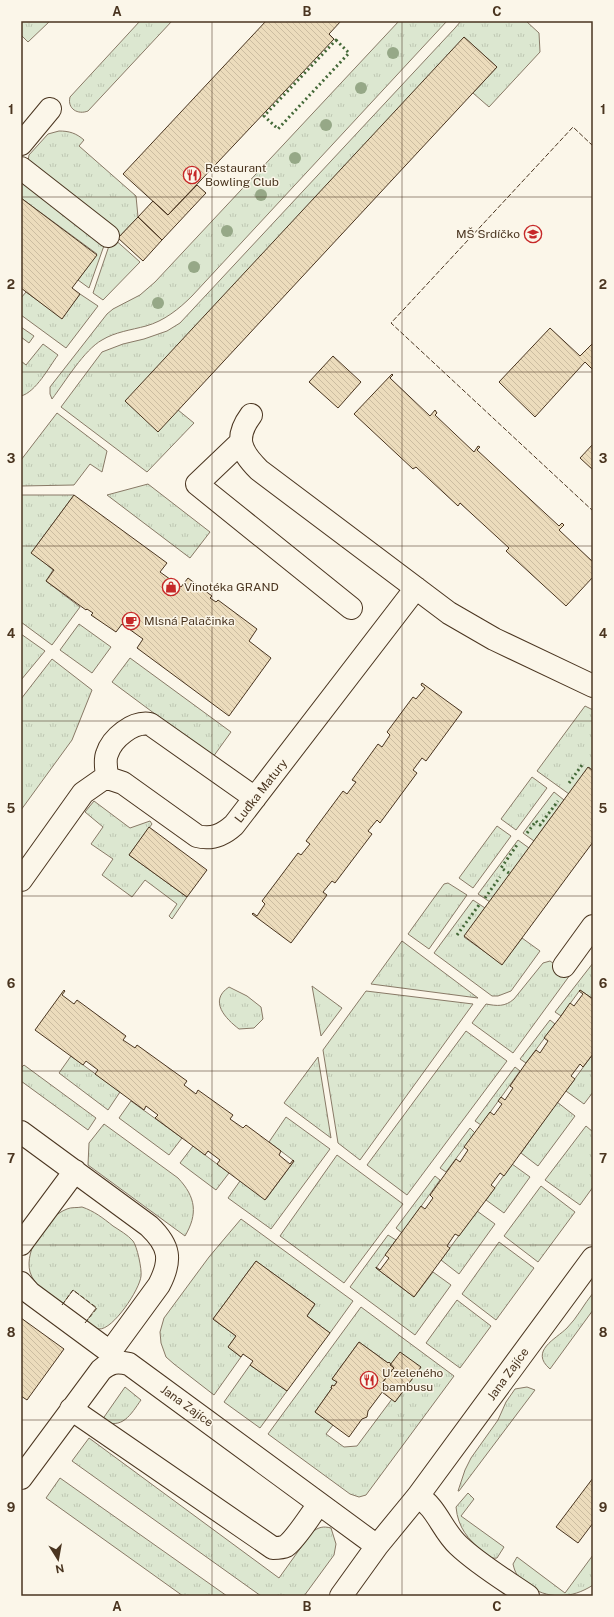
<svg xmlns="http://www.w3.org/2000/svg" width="614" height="1617" font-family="'Public Sans',sans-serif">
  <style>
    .grass { fill: url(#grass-tufts); stroke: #887966; fill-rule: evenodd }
    .building { fill: url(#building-back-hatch); stroke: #4a3520 }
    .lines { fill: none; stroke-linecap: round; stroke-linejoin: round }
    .minor-casing { stroke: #4a3520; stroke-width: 24 }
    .minor { stroke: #fbf6e9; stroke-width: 22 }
    .hedge { stroke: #436837; stroke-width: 3; stroke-dasharray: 2 3; stroke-linecap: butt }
    .fence { stroke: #4a3520; stroke-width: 1; stroke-dasharray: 5 2; stroke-linecap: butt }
    .tree { fill: #96a887 }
    .grid { fill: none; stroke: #4a3520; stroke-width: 1; stroke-opacity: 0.55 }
    .labels { text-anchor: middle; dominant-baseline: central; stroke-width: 3; stroke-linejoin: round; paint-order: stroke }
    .poi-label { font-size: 12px; fill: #4a3520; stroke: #fbf6e9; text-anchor: start }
    .street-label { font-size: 12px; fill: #4a3520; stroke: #fbf6e9 }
    .neatline { fill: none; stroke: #4a3520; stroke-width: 1.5 }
    .grid-label { font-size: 13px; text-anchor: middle; font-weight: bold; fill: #4a3520 }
  </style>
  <defs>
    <pattern id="grass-tufts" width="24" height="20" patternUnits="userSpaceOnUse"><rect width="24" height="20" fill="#dce7d0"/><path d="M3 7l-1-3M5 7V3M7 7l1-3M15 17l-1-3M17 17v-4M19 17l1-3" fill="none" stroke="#bec7b2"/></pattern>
    <pattern id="building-back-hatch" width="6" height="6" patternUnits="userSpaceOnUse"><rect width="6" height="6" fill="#ecdcbc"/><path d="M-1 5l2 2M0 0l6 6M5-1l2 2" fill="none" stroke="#ccbda1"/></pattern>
  </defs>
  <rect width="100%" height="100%" fill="#fbf6e9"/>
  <path class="grass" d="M23 21H50L28 42 21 35V23Z
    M140 21H172L88 111C78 115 67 109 70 97Z
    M399 21H447L192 296C179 309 164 321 146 326 131 330 115 332 102 340 84 350 65 382 52 399L50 394V387L107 314 113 309 140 295 155 282Z
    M461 21H526L539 33 540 52 489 107 473 93 497 67 464 37 178 410 194 423 147 472 61 407 102 352 123 344 144 339 167 331 180 323 455 28Z
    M59 131C69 131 76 133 84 140L79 146 136 196 138 217 118 238 28 161 29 155 48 134Z
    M21 181 106 240 89 288 78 280 97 254 21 198Z
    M112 237 140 262 103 300 93 293Z
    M26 292 62 318 80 294 98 306 66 348 21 315V298Z
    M21 327 34 336 29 343 21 337Z
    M43 344 58 355C49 367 36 392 21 396V361L26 365Z
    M57 413 107 451 102 472 90 464 74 485 21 486V460Z
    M148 484 210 532 190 558 107 495Z
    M21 495H74L32 552 53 570 46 581 80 607 52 645 21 622Z
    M79 624 111 647 92 673 60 650Z
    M21 634 45 651 21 680Z
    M130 658 231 732 213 757 112 682Z
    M52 659 92 690 72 740 21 810V699Z
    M585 706 593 710V771L589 767 569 794 537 771Z
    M532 777 547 788 516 830 501 819Z
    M554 792 564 800 534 841 523 833Z
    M94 801 130 828 150 821 152 824 129 855 187 897 172 919 169 916 177 904 145 880 132 897 102 875 113 859 91 844 103 827 85 812Z
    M497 826 511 836 473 888 459 878Z
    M518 840 529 848 490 902 478 894Z
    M448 883 467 895 429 949 408 934 444 884Z
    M473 900 485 908 464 937 502 964 522 938 540 951 511 991 498 996H492L434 953Z
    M402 941 478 998 371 984Z
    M550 961 570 975 513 1053 472 1023 486 1004C497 1006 505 1007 514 999L543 963Z
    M593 963V999L580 990 561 1016 555 1012Z
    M312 986 342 1008 321 1036Z
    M229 987 247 996 261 1007 263 1019 254 1028 239 1029C226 1019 208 1001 229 987Z
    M366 991 473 1004 360 1160 338 1143 323 1050Z
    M550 1020 555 1024 526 1063 520 1059Z
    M466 1031 507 1061 407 1195 367 1165Z
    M592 1055 593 1092 584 1104 566 1091Z
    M71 1056 120 1092 108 1110 59 1073Z
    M318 1057 331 1138 284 1103Z
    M24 1065 96 1118 88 1130 21 1081V1068Z
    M515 1067 520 1071 481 1125 475 1121Z
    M131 1101 182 1138 169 1155 119 1118Z
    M557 1102 575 1116 538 1166 521 1153Z
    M286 1117 330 1149 271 1229 228 1198 240 1181 266 1199 294 1161 269 1142Z
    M104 1124 178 1178C196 1197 198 1214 185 1236L88 1165 89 1143Z
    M586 1126 593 1132V1187L580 1205 545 1180Z
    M470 1128 475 1133 446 1172 440 1168Z
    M193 1146 229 1173 216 1190 180 1163Z
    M337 1155 403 1204 344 1283 280 1236Z
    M512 1164 530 1177 504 1213 486 1200Z
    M435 1176 440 1180 402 1233 396 1228Z
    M541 1186 575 1212 538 1262 504 1236Z
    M82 1207C94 1211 103 1218 113 1226 119 1230 128 1235 133 1241 137 1246 142 1269 141 1276 140 1289 113 1330 99 1329 94 1329 89 1326 85 1323L96 1308 73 1290 62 1305C51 1296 34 1286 30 1272 24 1250 46 1217 67 1209 71 1207 77 1208 82 1207Z
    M477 1211 495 1224 459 1274 441 1260Z
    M241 1219 353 1301 330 1333 307 1316 315 1304 256 1261 213 1319 236 1336 228 1347 241 1357 214 1395 174 1364 166 1357 161 1343 160 1332 164 1318 209 1257Z
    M388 1235 396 1240 376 1268 414 1297 433 1272 451 1285 415 1335 350 1287Z
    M499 1242 534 1268 496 1320 462 1294Z
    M593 1293V1310L550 1369C529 1351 556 1339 567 1328 577 1318 584 1304 593 1293Z
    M457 1300 491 1326 460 1368 426 1343Z
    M361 1307 454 1376 366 1495 359 1497 350 1494 268 1434ZM359 1342 388 1363 421 1367 395 1402 392 1399 357 1446 344 1447 326 1434 333 1425 315 1412 332 1388H331L332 1386H334L337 1382 332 1379Z
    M250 1365 287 1391 260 1428 224 1402Z
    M125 1387 141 1400C131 1414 122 1431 102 1420Z
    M527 1387 535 1390 459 1491H458L465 1470 471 1458 498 1420 506 1402 515 1389Z
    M89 1438 279 1578 312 1532C319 1527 323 1526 331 1528L336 1544 334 1555 304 1596H261L72 1461Z
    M60 1478 227 1596H183L46 1498Z
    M468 1493 474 1499 461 1516 504 1547 497 1558C491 1559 488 1556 483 1552 468 1539 458 1528 456 1507Z
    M593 1555V1585C572 1599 547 1600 526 1584 518 1578 515 1573 513 1564L517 1557 565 1593Z"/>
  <path class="building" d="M266 21H341L329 34 334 39 168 215 123 174Z
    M464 37 497 67 158 432 125 401Z
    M197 185 206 193 162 240 138 217 153 201 168 215Z
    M21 198 97 255 72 288 80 294 62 319 21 288Z
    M138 217 162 240 143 261 118 238Z
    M550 328 580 356 593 343V370L585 362 535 417 499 382Z
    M333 356 361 382 338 408 309 382Z
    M392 374 393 375 390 378 430 416 435 410 437 413 435 415 474 452 478 446 480 447 477 450 559 526 562 523 564 525 559 530 593 562V577L566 606 506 551 509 548 460 503 458 506 416 467 413 469 354 414Z
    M593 444V470L580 458Z
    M74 495 167 563 160 572 181 587 188 578 212 596 210 598 216 602 218 600 257 629 249 641 271 658 229 716 137 648 143 639 122 624 116 632 91 615 93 613 87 609 86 610 46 581 54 570 31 553Z
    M422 683 462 712 426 761 422 758 413 770 417 773 380 823 377 820 368 831 372 834 335 883 332 881 323 892 327 895 291 943 252 914 253 913 257 916 265 904 262 901 298 853 301 855 310 844 306 841 317 826 343 791 347 794 356 782 352 780 378 744 382 747 390 735 387 732 413 697 416 699 425 688 421 685Z
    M588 767 593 771V842L502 965 464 936Z
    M149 827 207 870 187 897 129 855Z
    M64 990 65 991 62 995 74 1004 77 1000 96 1014 126 1036 123 1040 135 1048 137 1045 187 1081 184 1085 196 1094 198 1090 233 1115 230 1119 243 1128 246 1125 281 1151 279 1155 290 1164 293 1160 294 1161 265 1200 217 1164 220 1160 208 1151 205 1155 155 1118 158 1115 146 1106 144 1110 95 1074 98 1070 86 1061 83 1065 35 1030Z
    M580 990 593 999V1054L583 1067 580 1064 571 1076 575 1079 566 1091 504 1176 500 1173 491 1185 495 1188 459 1236 455 1234 447 1246 450 1248 414 1297 376 1268V1267L380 1270 389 1258 385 1255 421 1206 425 1209 433 1198 430 1195 456 1159 460 1162 468 1150 464 1147 490 1112 494 1115 502 1104 498 1101 501 1097 505 1100 513 1088 510 1086 526 1063 536 1050 540 1053 548 1041 544 1038 561 1016 570 1003 574 1006 583 994 579 991Z
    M256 1261 315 1304 307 1316 330 1333 287 1391 250 1365 253 1361 243 1354 241 1357 228 1347 236 1336 213 1319Z
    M21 1318 64 1349 27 1400 21 1396Z
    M359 1342 388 1363 389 1362 394 1368 382 1383 386 1387 368 1411 367 1417 362 1419 349 1437 315 1412 332 1388H331L332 1385 334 1386 337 1382 332 1379Z
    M400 1352 421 1367 395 1402 382 1392 386 1387 382 1383 394 1368 390 1365Z
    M593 1478V1523L578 1543 556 1527Z"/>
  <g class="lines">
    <defs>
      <path id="minor" d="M21 144 50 109
        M21 168 108 236
        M251 415C234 438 240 451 259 470L449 613 494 639 593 686
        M241 442 197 484 351 608
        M107 779C107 771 104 761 107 754 112 738 133 721 150 724L255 798
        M21 880 83 793 103 779H111L123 783 197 836C212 840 223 835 234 825L416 588
        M564 966 593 926
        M21 1132 149 1226C170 1246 172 1260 159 1285L110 1352 113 1362
        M21 1244 75 1171
        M21 1283 30 1293 110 1352
        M71 1409 273 1548C278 1548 282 1548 286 1546 296 1539 311 1514 319 1504
        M21 1478 101 1370C110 1362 117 1361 129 1364L377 1546
        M418 1496C437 1508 442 1530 458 1545 479 1565 505 1580 528 1596
        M341 1596 377 1546 418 1496 593 1258"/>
    </defs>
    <use href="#minor" class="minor-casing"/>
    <use href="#minor" class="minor"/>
    <path class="hedge" d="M336 40 349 53 278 129 264 116Z
      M569 783 582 765
      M527 833 536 821 540 825 558 801
      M509 873 501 868 517 845
      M485 898 500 877
      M457 935 479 905"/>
    <path class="fence" d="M593 146 573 127 391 323 593 511
      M62 1305 73 1290 97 1308 85 1323"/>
  </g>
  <g class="tree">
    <circle cx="393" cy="53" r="6"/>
    <circle cx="361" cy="88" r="6"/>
    <circle cx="326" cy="125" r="6"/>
    <circle cx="295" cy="158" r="6"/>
    <circle cx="261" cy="195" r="6"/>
    <circle cx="227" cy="231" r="6"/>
    <circle cx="194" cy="267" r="6"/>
    <circle cx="158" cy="303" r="6"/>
  </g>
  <path class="grid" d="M212 21V1596M402 21V1596M21 197H593M21 372H593M21 546H593M21 721H593M21 896H593M21 1071H593M21 1245H593M21 1420H593"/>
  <defs>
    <symbol id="restaurant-ring" viewBox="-11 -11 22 22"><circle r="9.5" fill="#fbf6e9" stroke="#c62828" stroke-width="1.5"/><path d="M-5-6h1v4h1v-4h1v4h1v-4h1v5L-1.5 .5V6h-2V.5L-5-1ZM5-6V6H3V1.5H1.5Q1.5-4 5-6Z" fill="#c62828"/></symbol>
    <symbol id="school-ring" viewBox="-11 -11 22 22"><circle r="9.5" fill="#fbf6e9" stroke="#c62828" stroke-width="1.5"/><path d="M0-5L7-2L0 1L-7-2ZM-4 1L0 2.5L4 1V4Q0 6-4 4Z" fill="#c62828"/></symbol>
    <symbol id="shop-ring" viewBox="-11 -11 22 22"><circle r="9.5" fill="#fbf6e9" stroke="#c62828" stroke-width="1.5"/><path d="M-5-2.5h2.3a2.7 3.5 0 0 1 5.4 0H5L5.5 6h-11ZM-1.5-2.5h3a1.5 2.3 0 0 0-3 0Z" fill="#c62828"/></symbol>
    <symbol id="cafe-ring" viewBox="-11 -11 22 22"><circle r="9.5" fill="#fbf6e9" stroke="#c62828" stroke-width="1.5"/><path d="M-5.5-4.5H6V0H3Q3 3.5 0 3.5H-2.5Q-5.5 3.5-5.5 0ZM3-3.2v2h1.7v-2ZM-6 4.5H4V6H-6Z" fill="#c62828"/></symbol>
  </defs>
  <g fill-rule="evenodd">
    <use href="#restaurant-ring" x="182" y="165" width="20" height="20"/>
    <use href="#school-ring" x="523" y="224" width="20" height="20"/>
    <use href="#shop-ring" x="161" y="577" width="20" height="20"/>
    <use href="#cafe-ring" x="121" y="611" width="20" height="20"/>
    <use href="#restaurant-ring" x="359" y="1370" width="20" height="20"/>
  </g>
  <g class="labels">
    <g class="poi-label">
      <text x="205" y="168">Restaurant<tspan x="205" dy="14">Bowling Club</tspan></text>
      <text x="520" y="234" text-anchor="end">MŠ Srdíčko</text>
      <text x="184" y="587">Vinotéka GRAND</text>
      <text x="144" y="621">Mlsná Palačinka</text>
      <text x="382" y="1373">U zeleného<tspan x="382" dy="14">bambusu</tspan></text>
    </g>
    <g class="street-label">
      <text transform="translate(261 791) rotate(-52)">Luďka Matury</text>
      <text transform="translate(508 1374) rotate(-54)">Jana Zajíce</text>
      <text transform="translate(187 1406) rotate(36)">Jana Zajíce</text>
    </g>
  </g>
  <rect width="614" height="1617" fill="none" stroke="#fbf6e9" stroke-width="44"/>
  <g transform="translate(58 1559) rotate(169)" stroke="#fbf6e9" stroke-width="3" paint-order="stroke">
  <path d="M0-3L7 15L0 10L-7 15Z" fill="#4a3520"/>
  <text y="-6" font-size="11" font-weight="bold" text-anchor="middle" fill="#4a3520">N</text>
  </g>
  <rect x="22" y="22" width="570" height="1573" class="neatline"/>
  <g class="grid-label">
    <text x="117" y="16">A</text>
    <text x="307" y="16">B</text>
    <text x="497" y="16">C</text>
    <text x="11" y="114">1</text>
    <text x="603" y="114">1</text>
    <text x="11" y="289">2</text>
    <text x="603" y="289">2</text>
    <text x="11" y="463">3</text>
    <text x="603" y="463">3</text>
    <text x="11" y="638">4</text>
    <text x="603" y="638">4</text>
    <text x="11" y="813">5</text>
    <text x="603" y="813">5</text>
    <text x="11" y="988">6</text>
    <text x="603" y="988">6</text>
    <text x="11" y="1163">7</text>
    <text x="603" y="1163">7</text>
    <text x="11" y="1337">8</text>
    <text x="603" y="1337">8</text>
    <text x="11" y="1512">9</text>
    <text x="603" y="1512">9</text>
    <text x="117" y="1611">A</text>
    <text x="307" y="1611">B</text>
    <text x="497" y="1611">C</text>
  </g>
</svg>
